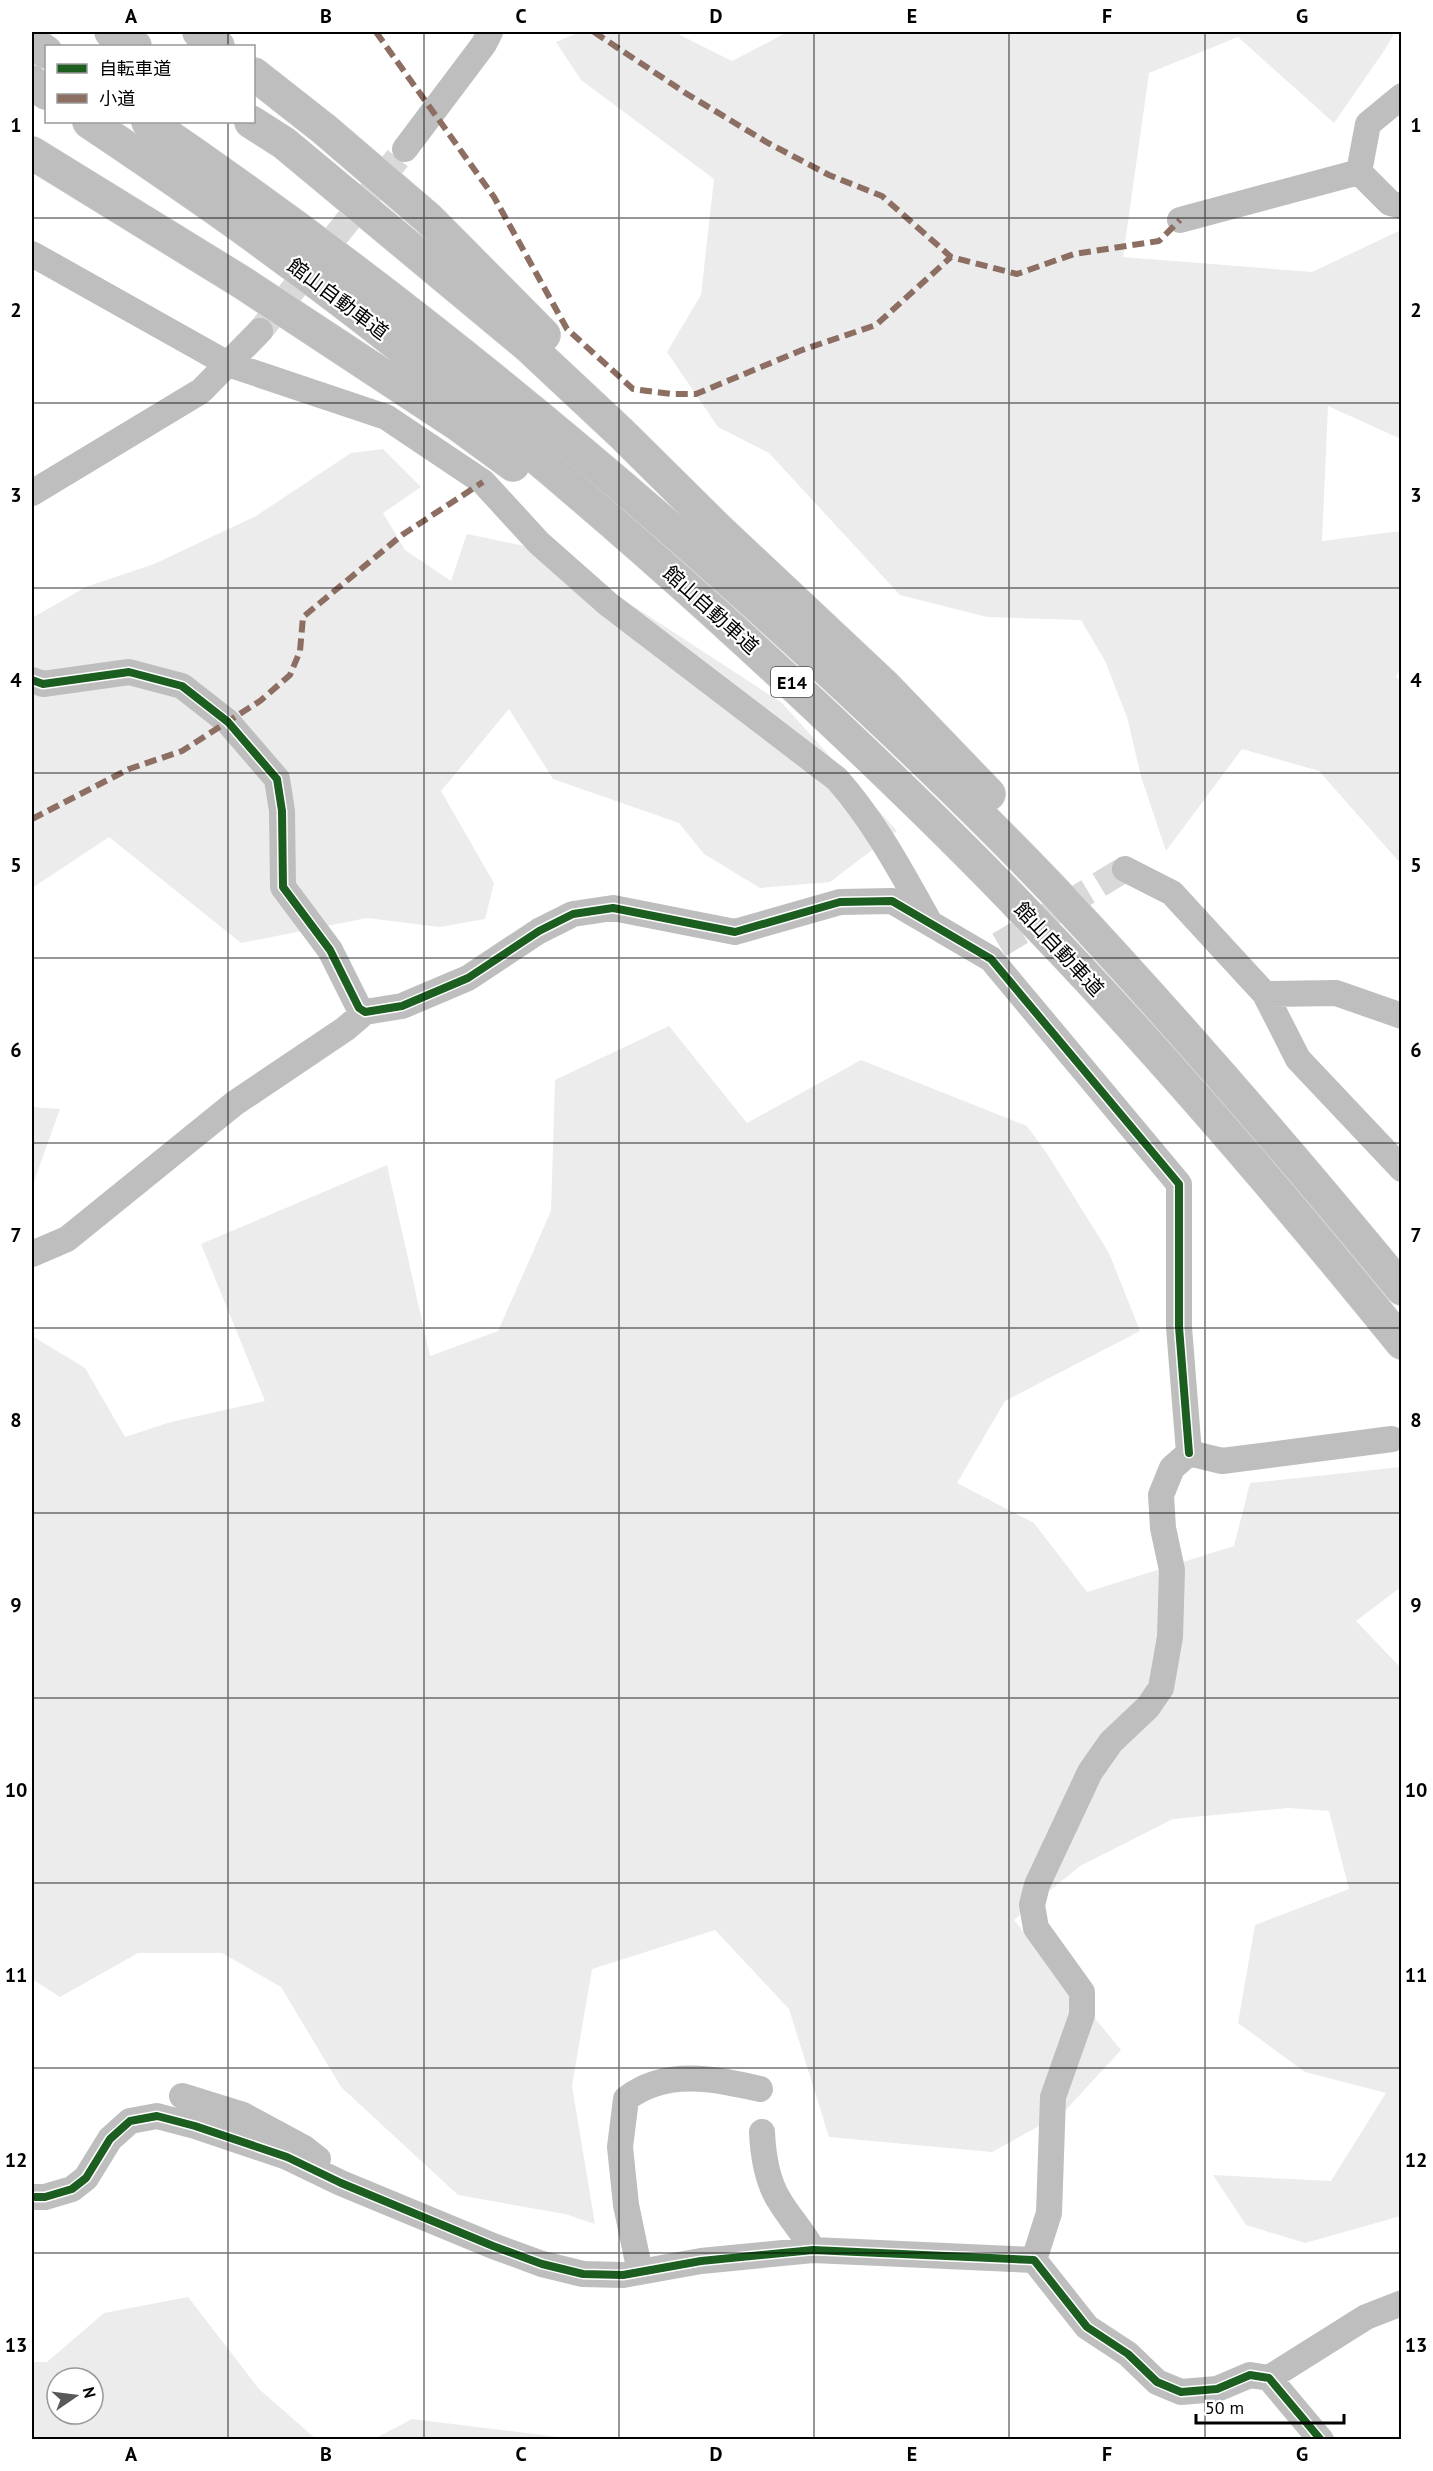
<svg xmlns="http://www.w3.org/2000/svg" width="1433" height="2471" font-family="'PT Sans','Noto Sans JP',sans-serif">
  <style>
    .green { fill: #ececec; fill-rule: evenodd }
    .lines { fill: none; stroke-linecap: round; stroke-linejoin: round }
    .minor-tunnel { stroke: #d9d9d9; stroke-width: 26; stroke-dasharray: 26 13; stroke-linecap: butt }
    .highway-casing { stroke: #dbdbdb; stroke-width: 34 }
    .minor { stroke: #bebebe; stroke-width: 26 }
    .highway { stroke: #bebebe; stroke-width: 33 }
    .quiet { stroke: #8d6e63; stroke-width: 6; stroke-dasharray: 12 6; stroke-linecap: butt }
    .cycleway-casing { stroke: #fff; stroke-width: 11 }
    .cycleway { stroke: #1b5e20; stroke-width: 8 }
    .grid { fill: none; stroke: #000; stroke-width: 1.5; stroke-opacity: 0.55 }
    .labels { text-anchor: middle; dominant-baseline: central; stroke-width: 4.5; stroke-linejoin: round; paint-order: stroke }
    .shield { fill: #fff; stroke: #4c4c4c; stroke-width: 1.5 }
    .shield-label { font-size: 18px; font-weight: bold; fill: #000 }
    .street-label { font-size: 20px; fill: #000; stroke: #fff }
    .neatline { fill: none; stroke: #000; stroke-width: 2 }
    .grid-label { font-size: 20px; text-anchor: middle; font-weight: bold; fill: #000 }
  </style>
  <rect width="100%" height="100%" fill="#fff"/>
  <path class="green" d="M580 32H674L732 61 788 32H1395L1386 48 1334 123 1238 37 1149 73 1123 257 1312 272 1401 230V439L1328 406 1322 541 1401 531 1402 665 1396 677 1402 682 1401 864 1319 771 1242 749 1166 851 1141 776 1127 717 1105 661 1081 620 987 617 900 595 769 453 718 427 667 352 701 295 714 179 581 80 556 42Z
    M383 449 421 487 383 513 405 550 451 581 467 534 549 551 782 703 897 831 830 882 760 888 704 854 679 823 553 779 509 709 441 791 494 883 485 919 440 927 367 918 241 943 109 837 32 888V618L86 587 154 564 256 516 351 453Z
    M669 1026 747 1123 861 1060 1027 1126 1048 1155 1109 1253 1140 1331 1005 1401 957 1483 1034 1523 1087 1592 1234 1546 1250 1483 1401 1467V1587L1356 1621 1401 1668V2216L1305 2243 1246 2225 1213 2175 1331 2181 1386 2093 1305 2072 1238 2023 1255 1925 1349 1889 1329 1811 1289 1808 1173 1819 1080 1866 1014 1920 1121 2050 1063 2113 992 2152 829 2137 789 2009 715 1930 592 1969 572 2086 595 2224 565 2214 458 2195 341 2087 281 1987 222 1953H138L60 1997 32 1979V1336L85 1368 125 1437 171 1422 265 1401 201 1244 387 1165 430 1356 498 1331 551 1211 555 1080Z
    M32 1107 60 1109 32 1187Z
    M188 2297 259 2389 316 2439H32V2362H47L104 2313ZM57 2378H93V2414H57Z
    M412 2419 575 2439H374Z"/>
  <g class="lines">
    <path class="minor-tunnel" d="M260 331 405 149
      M999 945 1125 869"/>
    <defs>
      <path id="highway" d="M111 32 135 46
        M199 32 218 46
        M32 42 46 52
        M254 74 324 129 429 219 544 335
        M32 82 46 93
        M89 122C151 164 214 206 274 251 425 361 569 482 708 607 817 706 925 807 1027 914 1159 1051 1282 1195 1402 1343
        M148 122C361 267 559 427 750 599 854 693 958 790 1055 892 1175 1020 1290 1153 1402 1289
        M251 122 284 143 528 346 621 433 719 530 885 686 989 794
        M32 153 243 283 457 424 513 465"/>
    </defs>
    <use href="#highway" class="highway-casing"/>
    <path class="minor" d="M1402 96 1368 124 1359 172 1390 203 1402 206
      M405 149 484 44 490 32
      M1180 220 1359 172
      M32 254 228 364 386 417 483 482 539 543 608 604 837 779C875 822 902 873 930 923
      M32 493 201 391 260 331
      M32 680 43 684 129 672 182 686 228 722 277 779 282 811 283 887 330 950 359 1008 365 1012 402 1006 468 978 539 931 573 914 613 908 735 932 840 902 892 901 991 959 1179 1184V1327L1189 1453
      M1125 869 1172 893 1265 994 1298 1059 1402 1169
      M1265 994 1336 993 1402 1016
      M32 1254 67 1239 235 1103 345 1029 365 1012
      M1189 1453 1222 1461 1392 1439
      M182 2096 243 2115 304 2148 318 2159
      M762 2132C763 2154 767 2181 779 2200 789 2217 803 2232 813 2250
      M32 2197H45L72 2189 86 2178 110 2139 130 2121 157 2116 195 2126 287 2157 341 2183 493 2246 542 2264 583 2274 623 2275 701 2261 813 2250 1034 2260 1087 2327 1128 2354 1157 2382 1181 2392 1217 2389 1250 2375 1269 2378 1321 2440
      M1034 2260 1049 2213 1053 2097 1082 2015V1992L1036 1928 1032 1905 1037 1885 1090 1772 1111 1742 1148 1707 1161 1688 1170 1637 1172 1570 1163 1528 1161 1495 1172 1468 1189 1453
      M640 2272 626 2205 620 2147 626 2099C666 2068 715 2079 760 2089
      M1269 2378 1366 2317 1402 2303"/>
    <use href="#highway" class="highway"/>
    <path class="quiet" d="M376 32 494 197 567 329 633 389 671 394H696L802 350 876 325 951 257
      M594 32 687 94 768 143 829 175 882 196 951 257 1017 274 1074 254 1159 241 1180 220
      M32 819 129 769 182 751 260 701 290 675 300 651 303 617 402 535 483 482"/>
    <defs>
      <path id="cycleway" d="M32 680 43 684 129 672 182 686 228 722 277 779 282 811 283 887 330 950 359 1008 365 1012 402 1006 468 978 539 931 573 914 613 908 735 932 840 902 892 901 991 959 1179 1184V1327L1189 1453
        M32 2197H45L72 2189 86 2178 110 2139 130 2121 157 2116 195 2126 287 2157 341 2183 493 2246 542 2264 583 2274 623 2275 701 2261 813 2250 1034 2260 1087 2327 1128 2354 1157 2382 1181 2392 1217 2389 1250 2375 1269 2378 1321 2440"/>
    </defs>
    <use href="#cycleway" class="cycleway-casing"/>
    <use href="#cycleway" class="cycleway"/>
  </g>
  <path class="grid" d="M228 32V46M424 32V2440M619 32V2440M814 32V2440M1009 32V2440M1205 32V2440M228 122V2440M32 218H1402M32 403H1402M32 588H1402M32 773H1402M32 958H1402M32 1143H1402M32 1328H1402M32 1513H1402M32 1698H1402M32 1883H1402M32 2068H1402M32 2253H1402"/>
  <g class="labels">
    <rect class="shield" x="771" y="667" width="42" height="30" rx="4.5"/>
    <g class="shield-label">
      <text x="792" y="682">E14</text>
    </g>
    <g class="street-label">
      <text transform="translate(338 299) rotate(37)">館山自動車道</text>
      <text transform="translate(711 610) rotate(42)">館山自動車道</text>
      <text transform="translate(1059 949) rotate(47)">館山自動車道</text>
    </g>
  </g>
  <rect width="1433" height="2471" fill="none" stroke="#ffffff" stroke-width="66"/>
  <rect x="45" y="45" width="210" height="78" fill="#ffffff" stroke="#999999" stroke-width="1.5"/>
  <rect x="57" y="64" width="30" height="9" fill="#1b5e20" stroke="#999999" stroke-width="1.5"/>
  <text x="99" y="75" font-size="18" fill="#000000">自転車道</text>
  <rect x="57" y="94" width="30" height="9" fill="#8d6e63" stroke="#999999" stroke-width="1.5"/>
  <text x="99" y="105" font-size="18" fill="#000000">小道</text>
  <g transform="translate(75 2396) rotate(76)"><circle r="28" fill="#ffffff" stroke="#999999" stroke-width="1.5"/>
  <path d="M0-4.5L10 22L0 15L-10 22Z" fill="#595959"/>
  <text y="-9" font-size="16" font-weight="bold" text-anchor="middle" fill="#000000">N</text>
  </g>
  <path d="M1196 2414v9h148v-9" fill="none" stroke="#000000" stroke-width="3"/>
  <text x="1205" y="2414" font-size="18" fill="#000000" stroke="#ffffff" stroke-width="4.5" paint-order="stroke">50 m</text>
  <rect x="33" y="33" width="1367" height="2405" class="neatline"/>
  <g class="grid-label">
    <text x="131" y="23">A</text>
    <text x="326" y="23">B</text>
    <text x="521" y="23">C</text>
    <text x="716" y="23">D</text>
    <text x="912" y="23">E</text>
    <text x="1107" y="23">F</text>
    <text x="1302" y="23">G</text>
    <text x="16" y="132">1</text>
    <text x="1416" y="132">1</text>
    <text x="16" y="317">2</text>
    <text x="1416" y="317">2</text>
    <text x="16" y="502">3</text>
    <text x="1416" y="502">3</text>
    <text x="16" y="687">4</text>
    <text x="1416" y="687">4</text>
    <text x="16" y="872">5</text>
    <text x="1416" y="872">5</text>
    <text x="16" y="1057">6</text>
    <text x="1416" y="1057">6</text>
    <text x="16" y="1242">7</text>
    <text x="1416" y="1242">7</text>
    <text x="16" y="1427">8</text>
    <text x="1416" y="1427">8</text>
    <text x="16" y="1612">9</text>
    <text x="1416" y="1612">9</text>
    <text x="16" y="1797">10</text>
    <text x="1416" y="1797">10</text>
    <text x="16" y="1982">11</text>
    <text x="1416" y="1982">11</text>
    <text x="16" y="2167">12</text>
    <text x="1416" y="2167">12</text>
    <text x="16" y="2352">13</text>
    <text x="1416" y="2352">13</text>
    <text x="131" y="2461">A</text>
    <text x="326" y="2461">B</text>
    <text x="521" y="2461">C</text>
    <text x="716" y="2461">D</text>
    <text x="912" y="2461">E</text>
    <text x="1107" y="2461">F</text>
    <text x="1302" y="2461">G</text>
  </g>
</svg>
